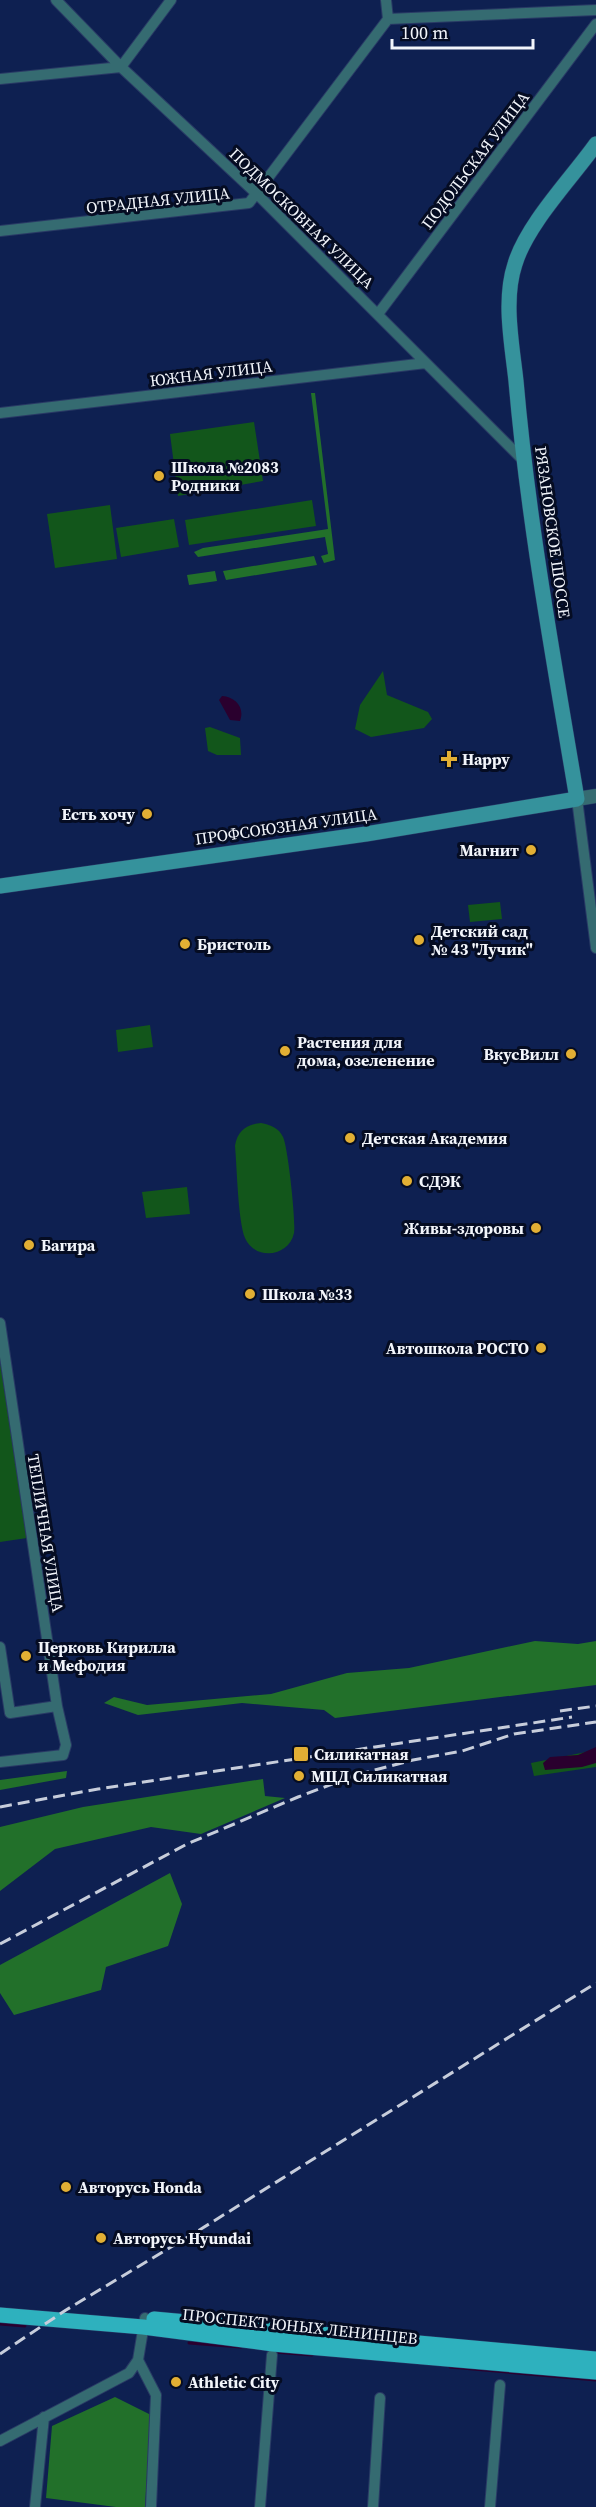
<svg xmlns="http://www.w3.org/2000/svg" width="596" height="2507" font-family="'Source Serif 4',serif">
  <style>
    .green { fill: #12561b }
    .forest { fill: #22702a }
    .water { fill: #2a002e }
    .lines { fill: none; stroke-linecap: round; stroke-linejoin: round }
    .stream { stroke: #2a002e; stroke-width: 3 }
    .minor-casing { stroke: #293a65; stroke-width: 12 }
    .tertiary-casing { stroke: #293a65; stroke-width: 15 }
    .secondary-casing { stroke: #293a65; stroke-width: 16 }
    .primary-casing { stroke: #293a65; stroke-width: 16 }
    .minor { stroke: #356b71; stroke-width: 10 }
    .tertiary { stroke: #356b71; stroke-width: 14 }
    .secondary { stroke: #35929c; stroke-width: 15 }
    .primary { stroke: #2eb1be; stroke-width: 15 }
    .rail { stroke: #c7cddb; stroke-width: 3; stroke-dasharray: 12 6; stroke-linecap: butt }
    .poi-dot { fill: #e2af34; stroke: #050c22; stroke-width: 2 }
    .labels { text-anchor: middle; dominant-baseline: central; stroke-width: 6; stroke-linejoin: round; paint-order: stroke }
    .street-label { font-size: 16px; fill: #f2f5fb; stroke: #050c22 }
    .poi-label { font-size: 16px; font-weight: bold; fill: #f2f5fb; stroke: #050c22; text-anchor: start }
  </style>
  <rect width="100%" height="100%" fill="#0e2051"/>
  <path class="green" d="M254 422 263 481 178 496 170 434Z
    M312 500 316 526 189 545 185 520Z
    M110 505 117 559 55 568 47 514Z
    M174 519 179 547 121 557 116 528Z
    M383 671 387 695 428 712 432 719 424 728 371 737 355 729 360 705Z
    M210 727 240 738 241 755H217L208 751 205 728Z
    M500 902 502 919 470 922 468 905Z
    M150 1025 153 1047 118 1052 116 1030Z
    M261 1123C271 1125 279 1128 283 1137 288 1147 296 1222 294 1233 289 1257 255 1261 245 1238 238 1221 237 1168 235 1146 237 1131 247 1124 261 1123Z
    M187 1187 190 1214 146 1218 142 1192Z
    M0 1361 27 1538 0 1542Z
    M596 1750V1767L534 1776 531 1763Z"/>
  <path class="forest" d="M311 393H315L335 560 324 563 321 556 328 554 325 537 198 557 194 552 203 548 328 529Z
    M314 556 317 565 226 580 223 571Z
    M215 571 217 581 189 585 187 575Z
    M535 1641 578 1644 596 1641V1685L335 1718 324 1710 242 1703 138 1715 104 1703 114 1697 147 1705 271 1694 347 1673 409 1668Z
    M67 1771 66 1778 0 1790V1780Z
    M263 1779 265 1796 285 1798 201 1834 151 1827 55 1849 0 1891V1827L83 1807Z
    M170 1873 182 1904 168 1946 106 1967 101 1990 14 2015 0 1993V1965Z
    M115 2397 151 2415 145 2507H116L46 2498 52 2426Z"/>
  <path class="water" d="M222 696C236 697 245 708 240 721L230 720 219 700Z
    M596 1747V1763L582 1767 545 1770 543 1763 550 1757 578 1755Z"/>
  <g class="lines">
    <path class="stream" d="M0 2324 25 2326
      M189 2343 241 2347
      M274 2352 312 2355
      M450 2367 596 2380"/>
    <defs>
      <path id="minor" d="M56 0 121 67 257 194 524 461
        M388 19 596 10
        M0 79 121 67 171 0
        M0 231 249 203 388 19 386 0
        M378 314 596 24
        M0 413 426 363
        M577 799 596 948
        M0 1323 57 1706 10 1713 0 1647
        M0 1762 63 1755 66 1745 57 1706
        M138 2360 156 2395 151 2507
        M0 2441 129 2373 138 2360 145 2318
        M35 2507 44 2417
        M260 2507 272 2355
        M373 2507 380 2398
        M490 2507 500 2385"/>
      <path id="tertiary" d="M577 799 596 796"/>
      <path id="secondary" d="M0 886 366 834 577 799C554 661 528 521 516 381 512 344 503 300 515 264 527 224 571 179 596 144"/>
      <path id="primary" d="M0 2315 143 2327 273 2344 596 2372
        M154 2319 596 2359"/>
    </defs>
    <use href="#minor" class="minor-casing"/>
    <use href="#tertiary" class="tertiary-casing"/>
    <use href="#secondary" class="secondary-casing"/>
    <use href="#primary" class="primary-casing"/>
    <use href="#minor" class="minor"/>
    <use href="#tertiary" class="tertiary"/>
    <use href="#secondary" class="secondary"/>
    <use href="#primary" class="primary"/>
    <path class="rail" d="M560 1711 596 1706
      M0 1807 98 1789 572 1717
      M0 1944 187 1844 298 1797 356 1775 413 1760 462 1751 514 1734 596 1722
      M0 2354 66 2310 201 2229 596 1983"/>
  </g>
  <g class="poi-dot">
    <circle cx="159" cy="476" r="6"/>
    <path d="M446 750h6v6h6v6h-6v6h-6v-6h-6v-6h6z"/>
    <circle cx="147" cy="814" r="6"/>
    <circle cx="531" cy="850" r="6"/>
    <circle cx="419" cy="940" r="6"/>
    <circle cx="185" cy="944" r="6"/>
    <circle cx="285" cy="1051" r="6"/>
    <circle cx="571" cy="1054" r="6"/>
    <circle cx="350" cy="1138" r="6"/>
    <circle cx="407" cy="1181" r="6"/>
    <circle cx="536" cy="1228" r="6"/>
    <circle cx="29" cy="1245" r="6"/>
    <circle cx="250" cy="1294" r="6"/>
    <circle cx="541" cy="1348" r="6"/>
    <circle cx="26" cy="1656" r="6"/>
    <rect x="293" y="1746" width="16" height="16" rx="3"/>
    <circle cx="299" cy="1776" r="6"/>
    <circle cx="66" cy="2187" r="6"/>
    <circle cx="101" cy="2238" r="6"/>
    <circle cx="176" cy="2382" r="6"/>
  </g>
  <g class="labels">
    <g class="street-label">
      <text transform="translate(475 160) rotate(-53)">ПОДОЛЬСКАЯ УЛИЦА</text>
      <text transform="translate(158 200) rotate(-6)">ОТРАДНАЯ УЛИЦА</text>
      <text transform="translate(302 218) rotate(44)">ПОДМОСКОВНАЯ УЛИЦА</text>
      <text transform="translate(211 373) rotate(-7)">ЮЖНАЯ УЛИЦА</text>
      <text transform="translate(553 532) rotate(82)">РЯЗАНОВСКОЕ ШОССЕ</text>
      <text transform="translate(286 826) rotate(-8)">ПРОФСОЮЗНАЯ УЛИЦА</text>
      <text transform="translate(46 1533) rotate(81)">ТЕПЛИЧНАЯ УЛИЦА</text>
      <text transform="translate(300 2326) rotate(6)">ПРОСПЕКТ ЮНЫХ ЛЕНИНЦЕВ</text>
    </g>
    <g class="poi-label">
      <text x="171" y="467">Школа №2083<tspan x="171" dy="18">Родники</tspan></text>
      <text x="462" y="759">Happy</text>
      <text x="135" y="814" text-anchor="end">Есть хочу</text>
      <text x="519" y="850" text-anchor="end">Магнит</text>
      <text x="431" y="931">Детский сад<tspan x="431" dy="18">№ 43 "Лучик"</tspan></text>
      <text x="197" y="944">Бристоль</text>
      <text x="297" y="1042">Растения для<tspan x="297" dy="18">дома, озеленение</tspan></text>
      <text x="559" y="1054" text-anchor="end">ВкусВилл</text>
      <text x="362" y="1138">Детская Академия</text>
      <text x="419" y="1181">СДЭК</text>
      <text x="524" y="1228" text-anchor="end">Живы-здоровы</text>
      <text x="41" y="1245">Багира</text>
      <text x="262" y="1294">Школа №33</text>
      <text x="529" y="1348" text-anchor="end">Автошкола РОСТО</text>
      <text x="38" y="1647">Церковь Кирилла<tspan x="38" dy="18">и Мефодия</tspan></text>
      <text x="314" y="1754">Силикатная</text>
      <text x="311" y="1776">МЦД Силикатная</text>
      <text x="78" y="2187">Авторусь Honda</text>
      <text x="113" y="2238">Авторусь Hyundai</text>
      <text x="188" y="2382">Athletic City</text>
    </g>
  </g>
  <path d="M392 39v9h141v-9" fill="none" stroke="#f2f5fb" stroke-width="3"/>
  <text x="401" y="39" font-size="18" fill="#f2f5fb" stroke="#050c22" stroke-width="4.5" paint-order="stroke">100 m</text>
</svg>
